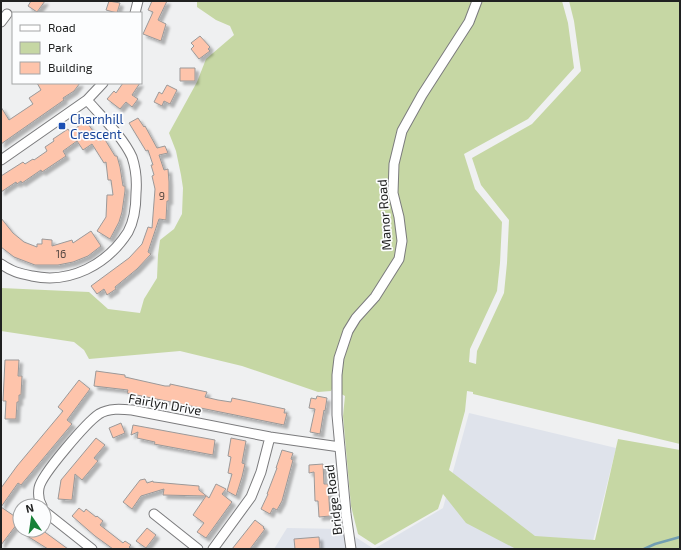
<svg xmlns="http://www.w3.org/2000/svg" width="681" height="550" font-family="'Exo 2',sans-serif">
  <style>
    .built { fill: #dfe3eb }
    .green { fill: #c6d7a4 }
    .lines { fill: none; stroke-linecap: round; stroke-linejoin: round }
    .stream { stroke: #729eb2; stroke-width: 2.5 }
    .building { fill: #fec4ab; stroke: #9b9999; filter: url(#shadow) }
    .minor-casing { stroke: #7b7b7d; stroke-width: 11 }
    .minor { stroke: #fff; stroke-width: 9 }
    .transit-dot { fill: #1a4fb4; stroke: #fcfdfe; stroke-width: 1.5 }
    .labels { text-anchor: middle; dominant-baseline: central; stroke-width: 3.5; stroke-linejoin: round; paint-order: stroke }
    .number-label { font-size: 11px; fill: #584a44 }
    .transit-label { font-size: 13px; fill: #164399; stroke: #fcfdfe; text-anchor: start }
    .street-label { font-size: 13px; fill: #202121; stroke: #fcfdfe }
  </style>
  <defs>
    <filter id="shadow"><feDropShadow dx="3.5" dy="3.5" stdDeviation="1" flood-color="#0004"/></filter>
  </defs>
  <rect width="100%" height="100%" fill="#eff0f1"/>
  <path class="built" d="M469 413 616 448 591 549H274L287 528 343 529 374 549 443 508Z"/>
  <path class="green" d="M197 1H562L568 23 574 68 528 119 464 154 475 189 502 222 500 263 497 291 470 349 469 362 476 364 477 351 504 293 507 263 509 220 481 185 472 158 532 124 581 71 574 21 569 1H680V444L473 394V392L467 391 465 411 449 470 535 536 595 540 618 439 680 450V549H516L466 523 443 494 438 509 375 545 358 534 351 506 343 416 345 396 332 389 331 391 318 392 242 366 180 351 89 359 84 350 74 342 1 331V288L89 292 108 309 140 313 144 299 157 278 158 255 160 240 174 229 182 214 183 188 181 175 176 151 169 133 197 82 206 59 234 35 230 26 216 20 197 7Z"/>
  <g class="lines">
    <path class="stream" d="M644 549 655 544 680 537"/>
  </g>
  <path class="building" d="M31 1H45L37 12 28 6Z
    M109 1 120 3 117 13 106 10Z
    M152 1H167L158 20 166 24 161 41 143 34 153 12 148 10Z
    M200 36 210 47 208 49 210 51 199 59 191 49 194 46 191 43Z
    M180 68H195V81H180Z
    M37 83H80L74 91 63 98 64 100 1 144V107L9 120 33 104 29 98 41 90Z
    M123 83H140L132 95 138 99 132 107 126 102 120 109 107 99 114 91 116 93Z
    M167 85 177 90 170 104 164 101 162 106 154 102 159 92 162 94Z
    M138 118 144 127 145 126 157 148 165 146 168 153 159 155 164 170 168 169 169 182V201H167L166 220 159 219 148 252 151 254 137 269 115 287 116 289 107 295 104 289 97 294 91 286 129 258 142 244 148 227 152 228 155 189 152 176 154 175 151 165H153L148 150 146 151 129 123Z
    M86 121 100 141 104 138 115 156H117L120 167 123 186H125V191L122 212 119 222 110 239 97 231 106 217 107 195H113L111 180H108L106 162 104 163 92 144 83 150 77 141 63 151 66 156 42 172 41 170 22 183 21 181 17 184 16 182 1 192V176L23 162 25 164 33 159 34 160 47 151 45 147 54 141 53 139 68 129 70 132Z
    M1 218 13 233 24 242 37 247V244H42V239L52 240V246L72 240 73 243 91 231 101 246 88 256 73 262 58 265H35L14 257 1 247Z
    M5 360H19L18 376H22L21 395H19V402H17L16 419H5L6 401H3Z
    M96 371 125 375V377L165 386H170V384L207 392 205 397 218 400 231 402 232 398 285 409 284 413H287L284 425 127 393 128 390 94 386Z
    M79 380 90 389 67 420 72 424 21 485 18 483 1 507 20 520 1 545V488L17 466 63 411 58 407Z
    M317 396 327 398 325 411 324 410 320 434 310 432 315 409 309 408 311 398 316 399Z
    M121 423 125 433 113 438 109 428Z
    M133 425 215 440 213 455 154 444 155 442 137 438 138 432 131 435Z
    M96 438 105 445 94 458 98 461 82 480 75 474 72 500 58 499 61 480Z
    M231 438 246 441 242 463 245 464 242 477 236 496 227 491 232 474 228 473 231 457 228 456Z
    M282 450 293 453 291 459 293 460 282 501 277 510 273 508 270 514 261 509 268 494H267L277 468H276Z
    M323 464 324 484H328L330 516 319 517 318 501H315L314 472 309 473V465Z
    M145 479 147 483 153 481V482L199 486V490L209 498 216 484 226 489 222 494 232 502 206 538 197 532 204 523 193 515 206 496 163 495 164 489 141 496 132 509 123 502 140 480Z
    M79 508 84 512 86 509 96 517 97 516 103 521 100 525 123 543 125 541 131 545 129 547 131 549H113L95 536 72 516Z
    M255 520 264 527 263 528 265 529 250 549H232Z
    M147 528 156 535 146 548 136 541Z
    M27 530H42L68 549H48L24 534Z
    M319 537 320 549H295L294 539Z"/>
  <g class="lines">
    <defs>
      <path id="minor" d="M135 13 138 1
        M1 22 7 14
        M1 160 87 100 103 83
        M1 264C13 272 18 273 32 276 70 284 107 265 128 232 134 221 136 206 136 193 137 181 136 169 132 157 123 137 101 116 87 100
        M42 506C39 501 38 494 39 488 41 475 87 422 99 414 109 408 121 409 132 410L270 437 340 447
        M44 511 92 549
        M154 514 198 549
        M213 549 251 497 261 472 270 437
        M351 549 346 514 337 415V375L339 358 348 331 356 318 375 297 399 259 402 241 399 217 393 193 394 164 402 131 422 95 469 22 477 1"/>
    </defs>
    <use href="#minor" class="minor-casing"/>
    <use href="#minor" class="minor"/>
  </g>
  <rect class="transit-dot" x="58" y="122" width="8" height="8" rx="2"/>
  <g class="labels">
    <g class="number-label">
      <text x="162" y="195">9</text>
      <text x="61" y="253">16</text>
    </g>
    <g class="transit-label">
      <text x="70" y="119">Charnhill<tspan x="70" dy="15">Crescent</tspan></text>
    </g>
    <g class="street-label">
      <text transform="translate(384 215) rotate(-94)">Manor Road</text>
      <text transform="translate(165 404) rotate(10)">Fairlyn Drive</text>
      <text transform="translate(333 500) rotate(-97)">Bridge Road</text>
    </g>
  </g>
  <rect width="681" height="550" fill="none" stroke="#202121" stroke-width="4"/>
  <rect x="12" y="12" width="130" height="72" fill="#fcfdfe" stroke="#a4a5a6"/>
  <rect x="20" y="25" width="20" height="6" fill="#ffffff" stroke="#a4a5a6"/>
  <text x="48" y="32" font-size="12" fill="#202121">Road</text>
  <rect x="20" y="42" width="20" height="12" fill="#c6d7a4" stroke="#a4a5a6"/>
  <text x="48" y="52" font-size="12" fill="#202121">Park</text>
  <rect x="20" y="62" width="20" height="12" fill="#fec4ab" stroke="#a4a5a6"/>
  <text x="48" y="72" font-size="12" fill="#202121">Building</text>
  <g transform="translate(32 518) rotate(347)"><circle r="19" fill="#fcfdfe" stroke="#a4a5a6"/>
  <path d="M0-3L7 15L0 10L-7 15Z" fill="#178137"/>
  <text y="-6" font-size="11" font-weight="bold" text-anchor="middle" fill="#202121">N</text>
  </g>
</svg>
